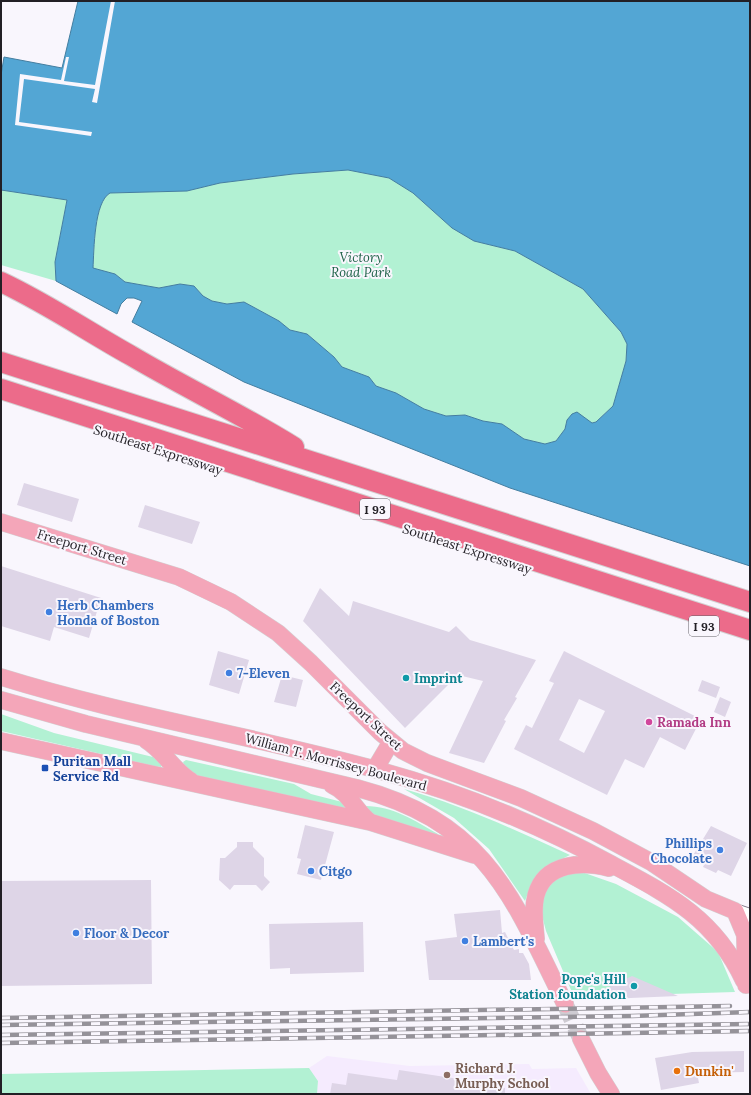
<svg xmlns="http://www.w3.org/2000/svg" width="751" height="1095" font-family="Lora,serif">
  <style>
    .built { fill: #f5ebfe }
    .green { fill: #b2f1d3 }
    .water { fill: #53a6d4; stroke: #447ea0; fill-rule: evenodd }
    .pier { fill: #f9f6fd }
    .building { fill: #ded5e7; fill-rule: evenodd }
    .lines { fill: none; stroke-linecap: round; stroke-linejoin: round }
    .major-tunnel { stroke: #cecbd2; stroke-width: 17; stroke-dasharray: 17 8; stroke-linecap: butt }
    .minor-casing { stroke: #7e7686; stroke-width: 16 }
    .major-casing { stroke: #d3d2d3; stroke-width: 18 }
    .highway-casing { stroke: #d3d2d3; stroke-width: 22 }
    .minor { stroke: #fff; stroke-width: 14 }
    .major { stroke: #f4a6b9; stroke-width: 17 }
    .highway { stroke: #ec6b8a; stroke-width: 20 }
    .rail-casing { stroke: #959299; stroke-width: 4.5 }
    .rail { stroke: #f9f6fd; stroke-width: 3; stroke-dasharray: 9; stroke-linecap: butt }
    .shop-dot { fill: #3f7fe0; stroke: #f9f6fd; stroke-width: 1.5 }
    .culture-dot { fill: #0f9aa8; stroke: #f9f6fd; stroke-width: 1.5 }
    .hotel-dot { fill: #d1479c; stroke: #f9f6fd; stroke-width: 1.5 }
    .transit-dot { fill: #1a4fb4; stroke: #f9f6fd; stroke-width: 1.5 }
    .food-dot { fill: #e8710a; stroke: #f9f6fd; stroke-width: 1.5 }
    .education-dot { fill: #8d6e63; stroke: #f9f6fd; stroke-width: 1.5 }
    .labels { text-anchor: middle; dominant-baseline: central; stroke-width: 4; stroke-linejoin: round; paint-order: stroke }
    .shield { fill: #f9f6fd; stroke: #626066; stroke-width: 1 }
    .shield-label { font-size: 12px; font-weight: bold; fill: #221f25 }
    .park-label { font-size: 13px; font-style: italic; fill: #1f6349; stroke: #f9f6fd }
    .street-label { font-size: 13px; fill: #221f25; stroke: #f9f6fd }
    .shop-label { font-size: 13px; font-weight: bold; fill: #366cbe; stroke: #f9f6fd; text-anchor: start }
    .culture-label { font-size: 13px; font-weight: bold; fill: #0d838f; stroke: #f9f6fd; text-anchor: start }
    .hotel-label { font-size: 13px; font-weight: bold; fill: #b23c85; stroke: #f9f6fd; text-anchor: start }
    .transit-label { font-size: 13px; font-weight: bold; fill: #164399; stroke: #f9f6fd; text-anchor: start }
    .education-label { font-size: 13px; font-weight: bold; fill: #785e54; stroke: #f9f6fd; text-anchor: start }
    .food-label { font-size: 13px; font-weight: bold; fill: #c56008; stroke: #f9f6fd; text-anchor: start }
  </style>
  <rect width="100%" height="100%" fill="#f9f6fd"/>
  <path class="built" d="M327 1056 410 1066 529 1064 532 1069 576 1068 591 1094H317L318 1081 309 1068Z"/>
  <path class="green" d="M348 170 389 178 413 193 452 228 474 241 515 251 583 289 621 332 627 344 626 361 613 406 596 422 591 423 577 413 567 420 565 429 556 441 545 444 524 439 502 424 483 421 465 415 446 416 424 409 396 393 376 386 369 377 342 367 334 357 307 334 290 330 279 321 244 302 227 304 212 301 203 296 194 286 180 284 159 288 125 282 115 274 93 268C94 250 94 202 110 193L187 191 220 183 293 174Z
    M1 190 67 200 55 262 56 281 1 265Z
    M1 714 54 733 153 757 162 764 161 767 154 766 1 731Z
    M186 760 294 784 311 794 346 803 349 810 188 774 183 762Z
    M404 789C462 805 515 830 570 855 542 869 537 870 525 901L489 849 454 818Z
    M363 806C391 805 414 820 438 834L436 837 362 810Z
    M576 870 616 884 678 917 718 952 735 992 574 997 546 931 540 908 545 888 560 874Z
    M309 1068 318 1081 317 1094H1V1074Z"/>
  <path class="water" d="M78 1H750V566L510 488 244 382 132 322 142 301 134 298H127L121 304 117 314 56 281 55 262 67 200 1 190V75L4 57 62 68ZM348 170 389 178 413 193 452 228 474 241 515 251 583 289 621 332 627 344 626 361 613 406 596 422 592 423 577 412 572 414 567 420 565 429 556 441 545 444 524 439 502 424 483 421 465 415 446 416 424 409 396 393 376 386 369 377 342 367 334 357 307 334 290 330 279 321 244 302 227 304 212 301 203 296 194 286 180 284 159 288 125 282 115 274 93 268C94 250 94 202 110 193L187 191 220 183 293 174Z"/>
  <path class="pier" d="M111 1H115L97 103 92 102 95 89 24 79 19 122 92 132 91 136 15 125 20 74 61 80 66 57H69L64 81 95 85Z"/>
  <path class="building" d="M24 483 79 499 72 522 17 505Z
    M145 505 200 522 192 544 138 527Z
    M1 566 101 598 89 638 54 627 50 641 1 626Z
    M320 588 349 616 353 601 449 632 456 626 470 640 536 660 515 697 517 698 504 720 506 721 484 763 449 753 483 681 458 675 405 728 303 621Z
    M218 651 249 660 239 694 209 685Z
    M564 651 701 719 685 750 660 737 644 768 625 759 607 795 514 749 526 725 532 728 554 683 549 681ZM579 699 605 711 584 753 559 740Z
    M282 675 303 680 296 707 274 702Z
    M702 680 720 687 716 698 698 691Z
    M720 697 731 702 725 717 714 712Z
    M305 825 334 832 321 880 297 874 301 859 297 858Z
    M711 826 747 843 731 876 718 870 716 873 703 867 705 863 692 857Z
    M237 842H253V847L264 858V876L270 882 262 891 256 885H234L230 890 219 880 220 858H225L237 847Z
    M151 880 152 984 1 986V881Z
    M500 910 502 933 505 932 514 950 519 949V953H523L529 964 531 980H429L425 941 457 937 454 914Z
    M363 922 364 972 290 974V968L270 969 269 924Z
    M632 976 678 996 583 1000Z
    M744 1051V1072L697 1073 699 1083 661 1090 655 1058 692 1052Z
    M399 1070 472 1081V1083L505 1088V1094H330L332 1083 346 1085 348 1073 397 1080Z"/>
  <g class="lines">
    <path class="major-tunnel" d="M565 1004 581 1039"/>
    <defs>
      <path id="minor" d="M735 911 750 916"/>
      <path id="major" d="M1 522 179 577 231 602 278 633 311 663 380 732 403 751 427 763 521 798 593 831 651 862 706 899 735 911 745 935 746 985
        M1 677C123 715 250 735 374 769 456 791 536 823 611 864 669 895 715 918 744 981
        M1 700 86 724 357 788C485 822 512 895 565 1004
        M146 740C164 751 173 770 191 781
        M1 741 370 822 474 855
        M375 769 391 742
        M332 785C350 793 355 811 370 822
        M536 939C535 925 532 910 536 895 545 862 583 861 609 868
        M581 1039 598 1073 611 1094"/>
      <path id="highway" d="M1 282C46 303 87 331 130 355 184 387 241 414 294 447
        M1 362 750 602
        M1 389 750 630"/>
    </defs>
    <use href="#minor" class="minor-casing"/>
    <use href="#major" class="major-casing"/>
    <use href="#highway" class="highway-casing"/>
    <use href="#minor" class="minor"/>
    <use href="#major" class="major"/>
    <use href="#highway" class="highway"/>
    <defs>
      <path id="rail" d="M1 1018 730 1006
        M1 1025 632 1016 750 1012
        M1 1035 750 1024
        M1 1043 750 1031"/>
    </defs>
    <use href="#rail" class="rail-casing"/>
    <use href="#rail" class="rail"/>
  </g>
  <g class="shop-dot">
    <circle cx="49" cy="612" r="4"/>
    <circle cx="229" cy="673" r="4"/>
    <circle cx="720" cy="850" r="4"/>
    <circle cx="311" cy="871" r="4"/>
    <circle cx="76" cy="933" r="4"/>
    <circle cx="465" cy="941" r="4"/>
  </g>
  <g class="culture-dot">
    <circle cx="406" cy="678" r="4"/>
    <circle cx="634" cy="986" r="4"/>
  </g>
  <circle class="hotel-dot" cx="649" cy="722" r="4"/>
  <rect class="transit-dot" x="41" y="764" width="8" height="8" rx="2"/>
  <circle class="food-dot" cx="677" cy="1071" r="4"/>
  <circle class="education-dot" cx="447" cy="1075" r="4"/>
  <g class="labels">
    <g class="shield">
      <rect x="360" y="499" width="30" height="20" rx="3"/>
      <rect x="689" y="616" width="30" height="20" rx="3"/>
    </g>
    <g class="shield-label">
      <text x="375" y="509">I 93</text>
      <text x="704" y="626">I 93</text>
    </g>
    <g class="park-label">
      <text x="361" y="257">Victory<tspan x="361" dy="15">Road Park</tspan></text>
    </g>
    <g class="street-label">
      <text transform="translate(158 450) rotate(18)">Southeast Expressway</text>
      <text transform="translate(82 547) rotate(17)">Freeport Street</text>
      <text transform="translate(467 549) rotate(18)">Southeast Expressway</text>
      <text transform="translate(366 716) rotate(43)">Freeport Street</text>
      <text transform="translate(336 762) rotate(15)">William T. Morrissey Boulevard</text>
    </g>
    <g class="shop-label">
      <text x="57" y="605">Herb Chambers<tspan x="57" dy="15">Honda of Boston</tspan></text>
      <text x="237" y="673">7-Eleven</text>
      <text x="712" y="843" text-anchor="end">Phillips<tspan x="712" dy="15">Chocolate</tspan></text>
      <text x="319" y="871">Citgo</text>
      <text x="84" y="933">Floor &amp; Decor</text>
      <text x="473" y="941">Lambert's</text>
    </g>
    <g class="culture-label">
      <text x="414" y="678">Imprint</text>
      <text x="626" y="979" text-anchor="end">Pope's Hill<tspan x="626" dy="15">Station foundation</tspan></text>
    </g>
    <g class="hotel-label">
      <text x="657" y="722">Ramada Inn</text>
    </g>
    <g class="transit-label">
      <text x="53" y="761">Puritan Mall<tspan x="53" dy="15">Service Rd</tspan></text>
    </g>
    <g class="education-label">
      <text x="455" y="1068">Richard J.<tspan x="455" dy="15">Murphy School</tspan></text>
    </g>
    <g class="food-label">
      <text x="685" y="1071">Dunkin'</text>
    </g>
  </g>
  <rect width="751" height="1095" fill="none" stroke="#221f25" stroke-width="4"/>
</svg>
